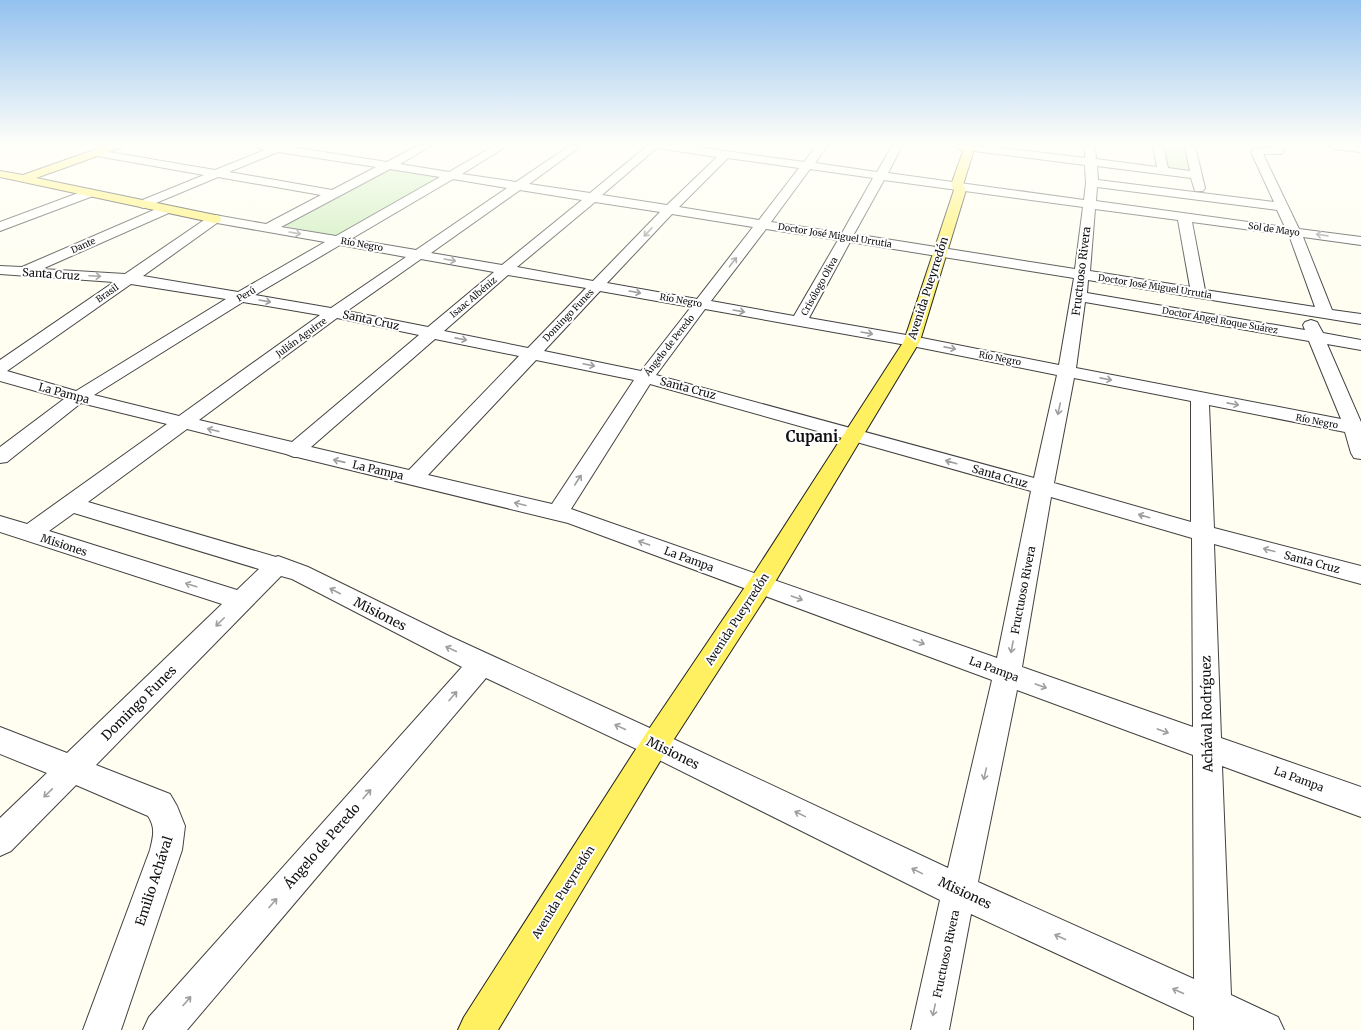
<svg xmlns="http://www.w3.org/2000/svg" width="1361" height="1030" font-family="Merriweather,serif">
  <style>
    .green { fill: #cbedb8 }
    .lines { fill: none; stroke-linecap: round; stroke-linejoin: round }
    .minor-casing { stroke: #424242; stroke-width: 2 }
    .major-casing { stroke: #202020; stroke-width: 2 }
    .minor { fill: #fff; fill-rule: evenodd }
    .major { fill: #fff061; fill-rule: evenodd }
    .oneway { stroke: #9f9f9f }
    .labels { text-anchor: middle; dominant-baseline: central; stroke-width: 4; stroke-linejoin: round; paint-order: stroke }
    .far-street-label { font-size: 9px; fill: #0f0f0f; stroke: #fff }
    .street-label { font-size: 11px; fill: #0f0f0f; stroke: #fff }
    .near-street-label { font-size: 13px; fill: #0f0f0f; stroke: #fff }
    .district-label { font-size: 15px; font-weight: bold; fill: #0f0f0f; stroke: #fff }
  </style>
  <rect width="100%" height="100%" fill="#fffef1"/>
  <path class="green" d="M1160 146H1187L1194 174 1166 171Z
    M392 169 442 176 339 236 284 226Z"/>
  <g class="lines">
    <defs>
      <path id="minor" d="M257 146H285L387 162 417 146H431L400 164 449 172 494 146H507L462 174 516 182 569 146H581L529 184 590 193 647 146H689L804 162 816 146H827L815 163 877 172 892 146H902L888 173 1084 200 1086 183 1085 165 959 149 954 146H987L1085 158V146H1095L1096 159 1157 167 1153 146H1163L1168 168 1190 171 1185 146H1195L1205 188 1203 191H1195L1191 178 1097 166 1098 180 1274 202 1251 152C1256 146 1265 148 1273 148L1272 146H1282L1284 151 1282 154H1263L1299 229 1361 237V245L1303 237 1332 310 1361 314V324L1088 280 1087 293 1305 330 1303 325 1305 322 1311 320 1317 322 1323 333 1361 340V350L1327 344 1361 422V459L1354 458 1351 453 1345 432 1209 405 1214 528 1361 566V584L1214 544 1221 738 1361 787V817L1222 766 1231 995 1278 1017 1284 1030H1194V1017L971 914 949 1030H911L940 900 645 753 486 678 187 1030H143L149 1017 462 667 292 579 281 576 96 765 170 794 177 806 185 826 182 850 121 1030H83L150 850C153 837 156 828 148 816L76 785 11 851 0 856V818L47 773 0 754V727L67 753 222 604 0 532V516L27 524 167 424 81 403 7 462 0 463V447L64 399 0 381V360L114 282 0 274V266L22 267 163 206H171L173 209 171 212 42 269 125 274 210 216 215 215 266 224 321 195 218 177 144 208 140 207 138 204 140 201 204 175 97 156 92 153 97 150 215 170 265 150 258 148ZM658 147 663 149 717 157 667 205 602 195ZM278 152 376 167 332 190 229 172ZM728 158 799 168 759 220 679 207ZM390 169 440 177 336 236 281 227ZM810 169 873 178 842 233 771 222ZM453 179 507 188 416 250 351 239ZM884 180 1083 207 1075 269 854 234ZM1097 187 1277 210 1285 227 1096 201ZM520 190 582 200 502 265 431 253ZM595 202 660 212 593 281 517 267ZM1095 209 1178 220 1190 287 1090 271ZM672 214 753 227 697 299 607 283ZM1192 222 1289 235 1315 307 1205 290ZM217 223 325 242 238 292 143 276ZM766 229 838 240 794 316 711 301ZM850 242 1074 278 1059 365 912 336 809 318ZM340 245 406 257 331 308 255 295ZM421 259 494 272 428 327 347 311ZM508 275 586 288 528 348 444 331ZM131 284 226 299 76 391 7 371ZM600 291 691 307 641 371 544 351ZM243 302 320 315 179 416 94 395ZM1085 302 1309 341 1341 419 1076 368ZM705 309 912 346 1057 375 1034 478 656 375ZM337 318 419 335 292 442 199 420ZM435 339 519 356 409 470 311 447ZM536 360 634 380 552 504 428 475ZM1074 378 1191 401V522L1054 483ZM650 384 1031 491 997 658 571 509ZM187 429 286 454 294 457H297L568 523 992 680 948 868 665 735 449 636 308 567 278 556 276 557 88 502ZM1051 497 1192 538 1193 727 1022 667ZM74 513 259 569 237 590 49 531ZM1017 690 1193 755 1194 979 978 882Z
        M1329 146H1361V152L1334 149Z
        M89 189 93 190 95 193 93 196 0 231V222Z"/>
      <path id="major" d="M105 146H121L120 148 36 178 215 215 220 216 221 219 220 222 215 223 0 177V171L23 175Z
        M965 146H975L963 185 966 190 920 341 769 592 665 753 498 1030H458L464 1017 645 735 751 578 904 341 954 190 951 185Z"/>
    </defs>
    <use href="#minor" class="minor-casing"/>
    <use href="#major" class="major-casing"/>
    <use href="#minor" class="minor"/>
    <use href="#major" class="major"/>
  </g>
  <defs><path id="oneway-shaft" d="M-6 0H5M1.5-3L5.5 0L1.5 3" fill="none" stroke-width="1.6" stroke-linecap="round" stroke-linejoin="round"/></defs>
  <g class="oneway">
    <use href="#oneway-shaft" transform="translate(648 232) rotate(134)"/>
    <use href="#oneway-shaft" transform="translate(295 233) rotate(10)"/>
    <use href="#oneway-shaft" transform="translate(1322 235) rotate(-172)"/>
    <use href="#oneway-shaft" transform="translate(450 260) rotate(10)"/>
    <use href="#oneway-shaft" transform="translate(733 262) rotate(-52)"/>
    <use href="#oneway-shaft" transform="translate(95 276) rotate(3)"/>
    <use href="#oneway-shaft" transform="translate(635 292) rotate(10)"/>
    <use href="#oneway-shaft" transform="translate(265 301) rotate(10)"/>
    <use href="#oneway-shaft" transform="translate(739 311) rotate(10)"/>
    <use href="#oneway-shaft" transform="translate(867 333) rotate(10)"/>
    <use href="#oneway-shaft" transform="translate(461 339) rotate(11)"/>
    <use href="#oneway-shaft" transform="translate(950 348) rotate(11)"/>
    <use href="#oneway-shaft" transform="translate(589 365) rotate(12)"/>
    <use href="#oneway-shaft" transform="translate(1106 379) rotate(11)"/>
    <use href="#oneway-shaft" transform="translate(1233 404) rotate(11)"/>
    <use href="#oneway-shaft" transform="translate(1059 409) rotate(102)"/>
    <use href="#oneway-shaft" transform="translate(213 430) rotate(-166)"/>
    <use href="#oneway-shaft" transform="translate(339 461) rotate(-167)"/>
    <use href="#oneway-shaft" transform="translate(951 462) rotate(-164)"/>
    <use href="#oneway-shaft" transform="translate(578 480) rotate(-57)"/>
    <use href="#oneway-shaft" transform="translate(520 504) rotate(-166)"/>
    <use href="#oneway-shaft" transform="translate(1144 516) rotate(-164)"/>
    <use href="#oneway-shaft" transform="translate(644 543) rotate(-160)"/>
    <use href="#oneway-shaft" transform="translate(1269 550) rotate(-165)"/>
    <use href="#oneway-shaft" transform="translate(191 585) rotate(-162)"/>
    <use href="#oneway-shaft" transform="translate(335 591) rotate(-153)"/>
    <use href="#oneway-shaft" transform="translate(797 598) rotate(20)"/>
    <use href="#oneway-shaft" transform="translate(220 622) rotate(135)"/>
    <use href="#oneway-shaft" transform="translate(919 642) rotate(20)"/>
    <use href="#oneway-shaft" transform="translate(1012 647) rotate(101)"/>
    <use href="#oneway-shaft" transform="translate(451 649) rotate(-155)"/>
    <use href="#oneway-shaft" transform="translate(1041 686) rotate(20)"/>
    <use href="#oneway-shaft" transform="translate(453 696) rotate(-49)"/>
    <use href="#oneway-shaft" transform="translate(620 727) rotate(-155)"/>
    <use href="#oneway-shaft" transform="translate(1163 731) rotate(20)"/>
    <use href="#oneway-shaft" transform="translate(985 774) rotate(103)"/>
    <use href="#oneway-shaft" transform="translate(48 793) rotate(136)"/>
    <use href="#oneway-shaft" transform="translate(367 794) rotate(-49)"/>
    <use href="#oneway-shaft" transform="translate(800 814) rotate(-154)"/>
    <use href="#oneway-shaft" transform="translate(917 871) rotate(-154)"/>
    <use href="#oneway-shaft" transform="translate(273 903) rotate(-49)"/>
    <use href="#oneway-shaft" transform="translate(1060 937) rotate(-156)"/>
    <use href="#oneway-shaft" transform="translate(1178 991) rotate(-156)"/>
    <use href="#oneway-shaft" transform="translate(187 1001) rotate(-49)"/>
    <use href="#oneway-shaft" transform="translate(934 1010) rotate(102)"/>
  </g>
  <linearGradient id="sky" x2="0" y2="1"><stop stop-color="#93c1ef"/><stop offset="0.5" stop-color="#fffff9"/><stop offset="1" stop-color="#fffff9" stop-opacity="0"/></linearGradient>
  <rect width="1361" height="290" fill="url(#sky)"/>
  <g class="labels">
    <g class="far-street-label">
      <text transform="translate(1274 229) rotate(8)">Sol de Mayo</text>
      <text transform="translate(835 235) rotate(9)">Doctor José Miguel Urrutia</text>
      <text transform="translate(362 244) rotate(10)">Río Negro</text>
      <text transform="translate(83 245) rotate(-24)">Dante</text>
      <text transform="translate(819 286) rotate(-61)">Crisólogo Oliva</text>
      <text transform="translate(1155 286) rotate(9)">Doctor José Miguel Urrutia</text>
      <text transform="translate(107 293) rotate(-35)">Brasil</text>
      <text transform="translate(246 294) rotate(-30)">Perú</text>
      <text transform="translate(473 297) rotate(-40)">Isaac Albéniz</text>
      <text transform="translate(681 300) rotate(10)">Río Negro</text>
      <text transform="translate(568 315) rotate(-46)">Domingo Funes</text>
      <text transform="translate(1220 320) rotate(10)">Doctor Ángel Roque Suárez</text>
      <text transform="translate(301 337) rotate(-36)">Julián Aguirre</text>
      <text transform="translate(669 345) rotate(-52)">Ángelo de Peredo</text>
      <text transform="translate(1000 358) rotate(11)">Río Negro</text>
      <text transform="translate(1317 421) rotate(11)">Río Negro</text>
    </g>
    <g class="street-label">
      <text transform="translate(1081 271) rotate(-83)">Fructuoso Rivera</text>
      <text transform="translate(51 274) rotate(4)">Santa Cruz</text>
      <text transform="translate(928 288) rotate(-72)">Avenida Pueyrredón</text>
      <text transform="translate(371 320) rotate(12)">Santa Cruz</text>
      <text transform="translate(688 388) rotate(15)">Santa Cruz</text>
      <text transform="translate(64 393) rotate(15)">La Pampa</text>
      <text transform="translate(378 470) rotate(13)">La Pampa</text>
      <text transform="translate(1000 476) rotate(16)">Santa Cruz</text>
      <text transform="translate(64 545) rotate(18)">Misiones</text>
      <text transform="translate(689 559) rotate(20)">La Pampa</text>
      <text transform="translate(1312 562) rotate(15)">Santa Cruz</text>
      <text transform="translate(1023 590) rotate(-79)">Fructuoso Rivera</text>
      <text transform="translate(737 619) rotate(-57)">Avenida Pueyrredón</text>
      <text transform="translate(994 669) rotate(20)">La Pampa</text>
      <text transform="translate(1299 779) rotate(20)">La Pampa</text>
      <text transform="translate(563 892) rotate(-58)">Avenida Pueyrredón</text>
      <text transform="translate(946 954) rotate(-78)">Fructuoso Rivera</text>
    </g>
    <g class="near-street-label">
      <text transform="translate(380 614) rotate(27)">Misiones</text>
      <text transform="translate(139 703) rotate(-45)">Domingo Funes</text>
      <text transform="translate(1207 714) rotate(-91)">Achával Rodríguez</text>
      <text transform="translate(673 753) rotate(26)">Misiones</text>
      <text transform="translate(322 846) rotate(-49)">Ángelo de Peredo</text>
      <text transform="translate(154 881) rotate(-72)">Emilio Achával</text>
      <text transform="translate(965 893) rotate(25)">Misiones</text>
    </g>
    <g class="district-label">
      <text x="812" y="436">Cupani</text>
    </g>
  </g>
</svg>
